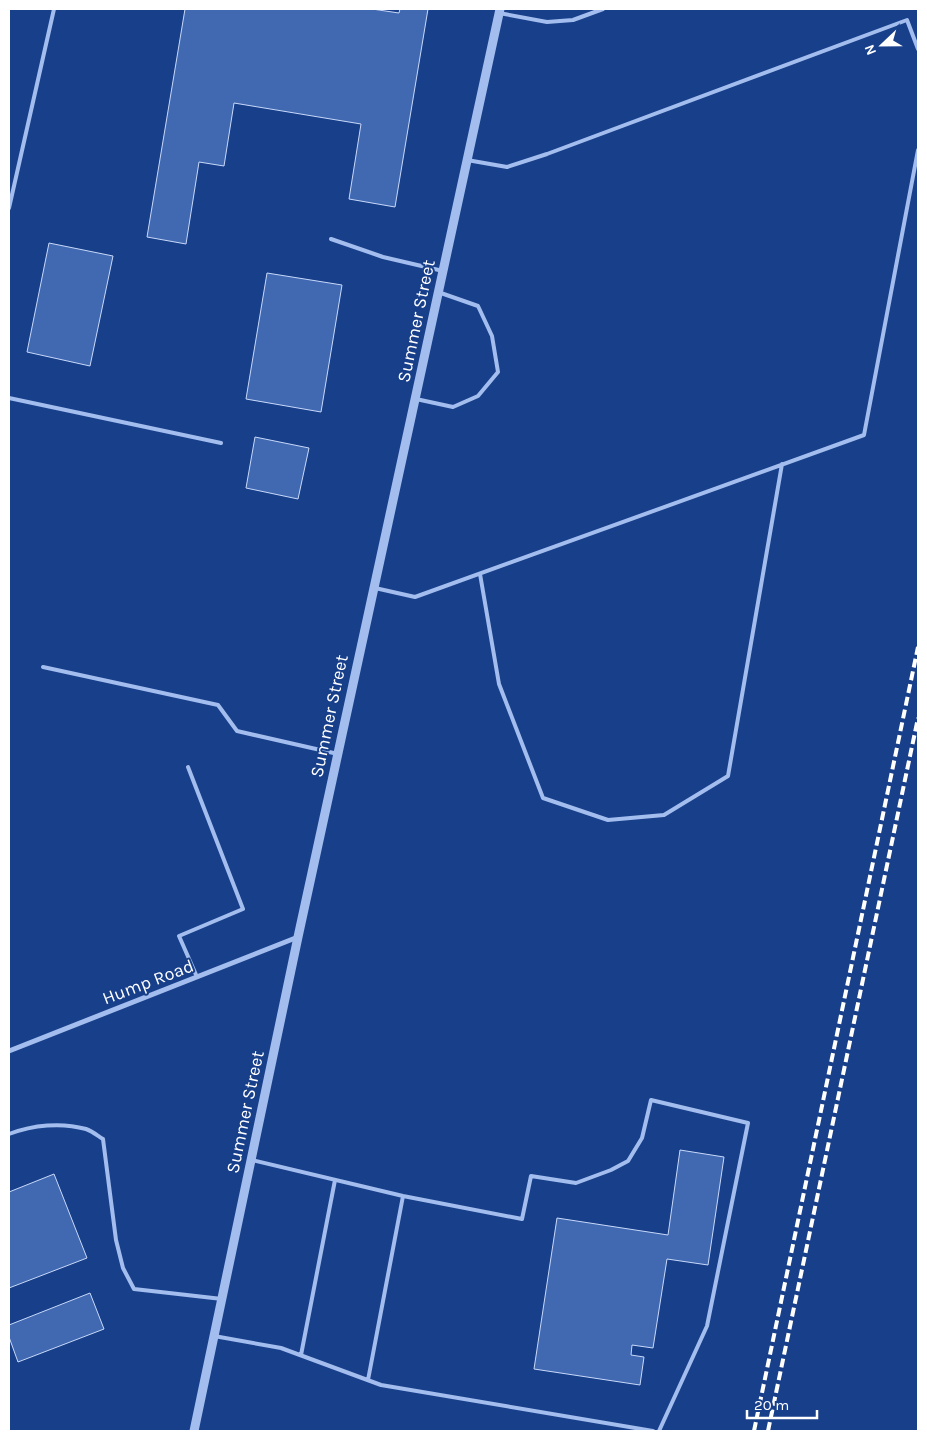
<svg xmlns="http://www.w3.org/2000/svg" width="927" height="1440" font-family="Karla,sans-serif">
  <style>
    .building { fill: #4169b2; stroke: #c8d9fa }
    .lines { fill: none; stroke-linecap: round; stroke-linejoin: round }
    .service { stroke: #a2bdee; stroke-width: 4 }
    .minor { stroke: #a2bdee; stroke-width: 5 }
    .tertiary { stroke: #a2bdee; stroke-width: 9 }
    .rail { stroke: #fff; stroke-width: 4; stroke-dasharray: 9 4; stroke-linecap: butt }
    .labels { text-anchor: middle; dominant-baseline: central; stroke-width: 4; stroke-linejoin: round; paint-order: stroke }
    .street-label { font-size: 18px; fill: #fff; stroke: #183f8a }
  </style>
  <rect width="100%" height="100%" fill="#183f8a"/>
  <path class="building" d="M185 9H372L399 13 400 9H428L395 207 349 199 361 124 234 103 224 166 199 162 186 244 147 237Z
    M49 243 113 256 90 366 27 352Z
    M267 273 342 285 321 412 246 399Z
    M255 437 309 448 298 499 246 488Z
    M680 1150 724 1157 708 1265 667 1259 653 1348 632 1345 631 1355 644 1357 640 1385 534 1369 557 1218 668 1235Z
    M54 1174 87 1258 9 1288V1192Z
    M90 1293 104 1329 18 1362 9 1337V1325Z"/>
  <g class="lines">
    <path class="service" d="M499 13 547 22 573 20 603 9
      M467 160 507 167 547 154 907 20 918 49
      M9 208 54 9
      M331 239 383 257 443 271
      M9 398 221 443
      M416 399 453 407 478 396 498 372 492 336 478 306 438 292
      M480 574 499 684 543 798 608 820 664 815 728 776 782 464
      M375 588 415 597 864 435 918 150
      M43 667 218 705 237 731 338 754
      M188 767 243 909 179 936 197 977
      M9 1134C33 1125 61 1122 86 1129 92 1131 98 1136 103 1139L116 1240 123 1268 134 1289 222 1299
      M252 1160 403 1196 522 1219 531 1176 576 1183 611 1170 628 1161 642 1138 651 1100 748 1123 707 1326 659 1431
      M214 1336 281 1348 381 1385 653 1431
      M301 1355 335 1180
      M368 1380 403 1196"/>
    <path class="minor" d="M9 1051 298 937"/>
    <path class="tertiary" d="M194 1431 298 937 500 9"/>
    <path class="rail" d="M754 1431 918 647
      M768 1431 918 718"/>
  </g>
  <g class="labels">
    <g class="street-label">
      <text transform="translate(416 321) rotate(-78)">Summer Street</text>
      <text transform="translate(329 716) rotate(-78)">Summer Street</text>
      <text transform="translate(148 982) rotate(-21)">Hump Road</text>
      <text transform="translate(245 1112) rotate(-78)">Summer Street</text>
    </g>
  </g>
  <rect width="927" height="1440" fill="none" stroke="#ffffff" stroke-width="20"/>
  <g transform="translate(882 45) rotate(248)" stroke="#183f8a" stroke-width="4" paint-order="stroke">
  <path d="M0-4L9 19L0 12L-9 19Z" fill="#ffffff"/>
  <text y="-8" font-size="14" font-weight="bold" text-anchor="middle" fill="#ffffff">N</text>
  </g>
  <path d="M747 1410v8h70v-8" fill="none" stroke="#ffffff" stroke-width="2.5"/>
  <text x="754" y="1410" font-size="15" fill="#ffffff" stroke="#183f8a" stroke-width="4" paint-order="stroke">20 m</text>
</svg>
